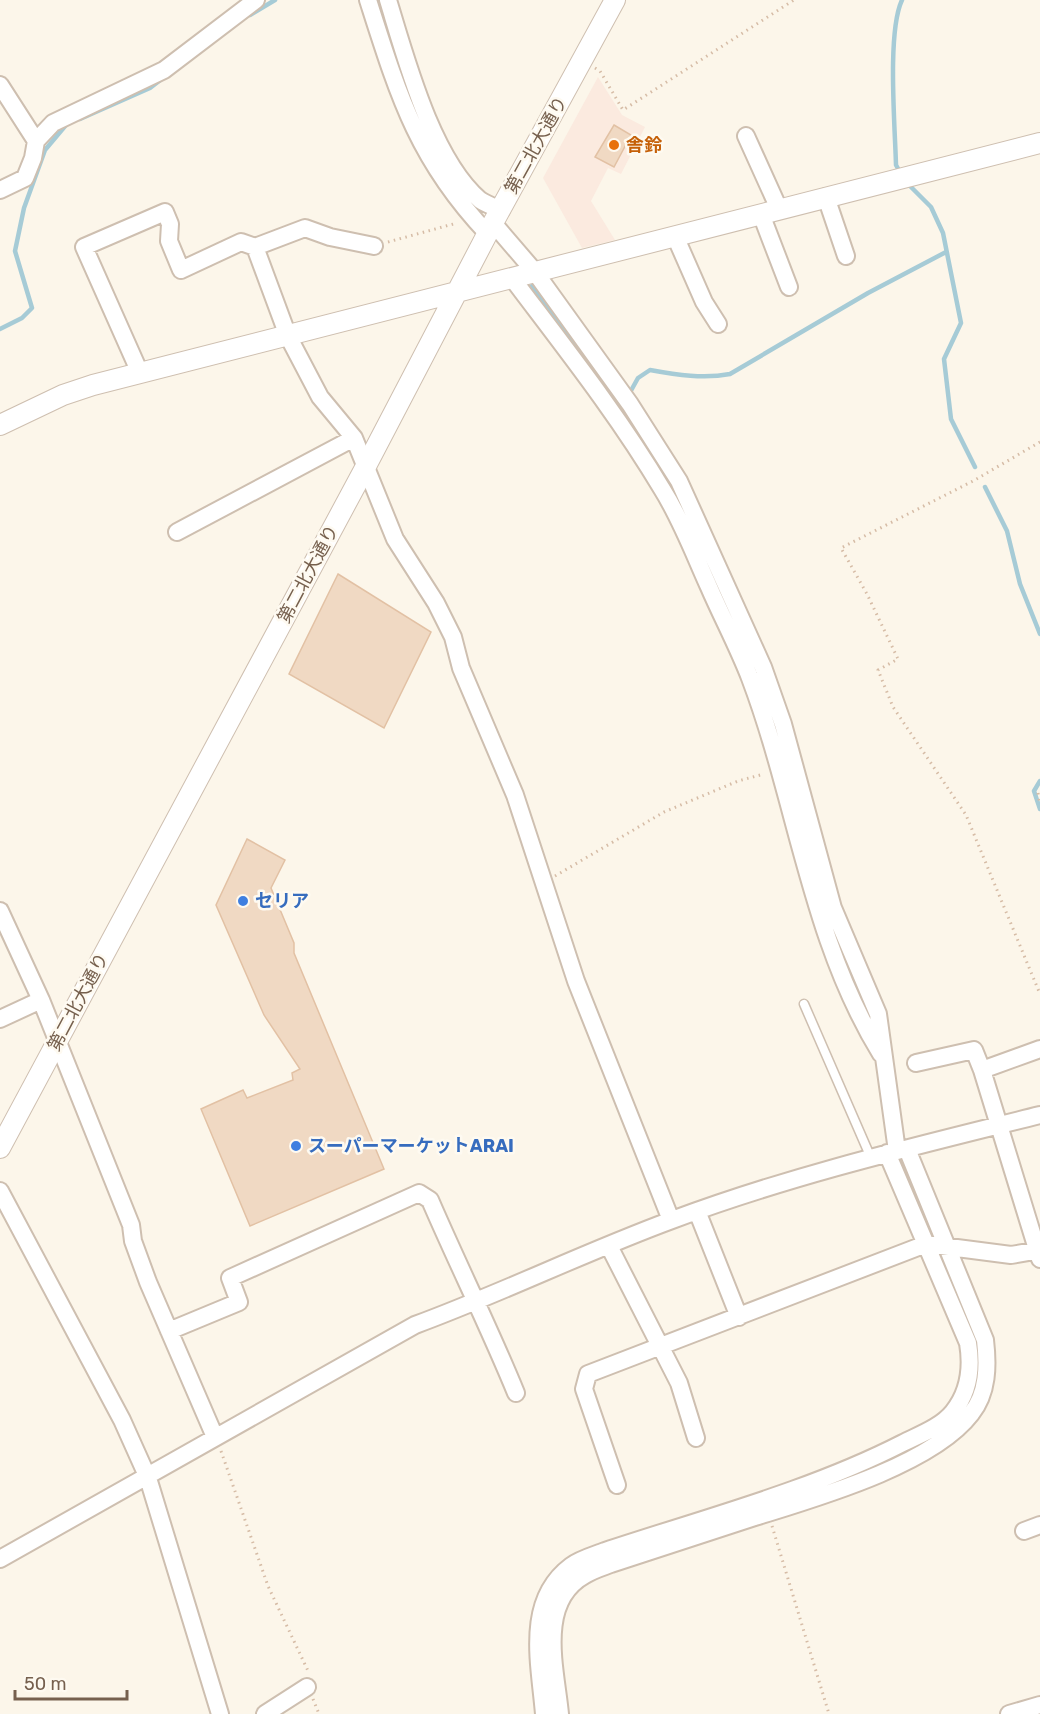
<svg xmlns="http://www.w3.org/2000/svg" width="1040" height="1714" font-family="Rubik,'Noto Sans JP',sans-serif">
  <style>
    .commercial { fill: #fbeadf }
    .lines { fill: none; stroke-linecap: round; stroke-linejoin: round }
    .stream { stroke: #a6cbd6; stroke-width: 4.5 }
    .building { fill: #f0d9c3; stroke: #e2c1a4; stroke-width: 1.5 }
    .service-casing { stroke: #cebfb0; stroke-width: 11 }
    .minor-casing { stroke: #cebfb0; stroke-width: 20 }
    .tertiary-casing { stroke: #cebfb0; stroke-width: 22 }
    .path { stroke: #d6bca6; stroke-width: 3; stroke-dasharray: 1.5 4.5; stroke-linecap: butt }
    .service { stroke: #fff; stroke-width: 8 }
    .minor { stroke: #fff; stroke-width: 16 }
    .tertiary { stroke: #fff; stroke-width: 20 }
    .food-dot { fill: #e8710a; stroke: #fefaf1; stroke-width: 2 }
    .shop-dot { fill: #3f7fe0; stroke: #fefaf1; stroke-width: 2 }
    .labels { text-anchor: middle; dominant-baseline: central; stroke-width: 5; stroke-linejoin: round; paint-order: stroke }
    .street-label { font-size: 18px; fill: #76604e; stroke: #fefaf1 }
    .food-label { font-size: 18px; font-weight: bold; fill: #c56008; stroke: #fefaf1; text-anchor: start }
    .shop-label { font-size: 18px; font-weight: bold; fill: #366cbe; stroke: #fefaf1; text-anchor: start }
  </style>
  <rect width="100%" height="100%" fill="#fcf6ea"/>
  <path class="commercial" d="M598 77 622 115 645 127 621 174 608 168 591 201 615 240 582 248 543 178Z"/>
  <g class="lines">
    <path class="stream" d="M380 0 393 52
      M250 15 275 0
      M80 119 150 88 163 78
      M901 174 896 165C895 126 887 32 902 0
      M906 182 931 207 943 233 961 323 944 359 951 419 975 467
      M532 286 622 408 676 497
      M0 329 22 318 32 308 15 251 24 208 45 150 66 125
      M628 396 638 378 650 370C677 375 704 379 730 374L868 293 946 252
      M985 487 1007 531 1020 584 1040 634
      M1040 781 1034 791 1040 809
      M836 935 859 994
      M907 1176 934 1240
      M938 1250 978 1348"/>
  </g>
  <path class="building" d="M614 125 631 135 614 167 595 157Z
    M338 574 431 632 384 728 289 674Z
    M247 839 285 860 271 888 294 943V953L384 1169 250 1226 201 1109 243 1090 247 1098 293 1080 292 1073 300 1069 264 1015 216 905Z"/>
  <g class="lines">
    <defs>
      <path id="service" d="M804 1004 871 1158"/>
      <path id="minor" d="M368 0C398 94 417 159 487 233
        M388 0C406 59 432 159 480 200 486 204 494 207 501 210
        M0 85 36 141
        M746 136 779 209
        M0 190 25 178 33 158 36 141 53 123 164 70 256 0
        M826 197 846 256
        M761 214 789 287
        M493 223 535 272 630 404 679 481 763 667 783 724 833 908 878 1014 897 1151
        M675 236 704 302 718 324
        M255 247 288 336 320 397 354 438 395 539 436 603 453 637 461 668 515 795 576 981 671 1220
        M512 278C564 347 618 415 662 489 681 519 694 554 709 587 722 617 738 647 750 678 797 802 810 939 881 1054
        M140 373 84 247 165 212 170 224 169 241 181 270 241 242 255 247 305 228 330 237 374 246
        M177 532 354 438
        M0 911 41 1000 131 1225 133 1241 148 1282 215 1437
        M0 1019 41 1000
        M916 1063 974 1050 982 1070
        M0 1191 122 1420 148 1478 220 1714
        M697 1211 739 1317
        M609 1246 679 1383 696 1438
        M1040 1259 982 1070 1040 1049
        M169 1331 239 1302 230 1278 419 1193 430 1200C458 1265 489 1327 516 1393
        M617 1485 584 1389 588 1374 926 1244 1011 1255 1040 1250
        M1024 1531 1040 1525
        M0 1559 415 1325C502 1293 585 1252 672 1220 792 1175 916 1146 1040 1115
        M265 1714 307 1687
        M544 1714C540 1664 524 1601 571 1566 580 1559 595 1555 605 1551 704 1518 809 1491 903 1443 919 1435 941 1427 953 1412 969 1392 972 1367 968 1343L887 1153
        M560 1714C556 1670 536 1602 585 1575 593 1570 603 1567 611 1564 659 1548 707 1533 755 1517 816 1498 932 1465 971 1414 988 1393 988 1365 985 1340L907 1149
        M1009 1714 1040 1705"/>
      <path id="tertiary" d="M0 425 63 395 93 385 1040 143
        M0 1148 365 468 493 223 615 0"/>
    </defs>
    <use href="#service" class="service-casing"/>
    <use href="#minor" class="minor-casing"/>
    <use href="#tertiary" class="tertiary-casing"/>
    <path class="path" d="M595 68 600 71 623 110 794 0
      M388 242 457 223
      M1040 442 973 481 841 548 867 594 898 659 878 670 893 707 966 815 1040 994
      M1038 793 1040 804
      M555 876 664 812 738 781 764 774
      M221 1451 268 1586 309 1673
      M772 1526 829 1714
      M313 1699 319 1714"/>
    <use href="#service" class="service"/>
    <use href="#minor" class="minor"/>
    <use href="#tertiary" class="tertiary"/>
  </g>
  <circle class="food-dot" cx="614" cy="145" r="6"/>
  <g class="shop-dot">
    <circle cx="243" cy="901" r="6"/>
    <circle cx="296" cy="1146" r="6"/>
  </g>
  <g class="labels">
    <g class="street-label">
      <text transform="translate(536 145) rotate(-61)">第二北大通り</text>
      <text transform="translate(308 574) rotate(-62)">第二北大通り</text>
      <text transform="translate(78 1002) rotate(-62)">第二北大通り</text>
    </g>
    <g class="food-label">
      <text x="626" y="145">舎鈴</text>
    </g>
    <g class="shop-label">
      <text x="255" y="901">セリア</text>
      <text x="308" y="1146">スーパーマーケットARAI</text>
    </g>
  </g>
  <path d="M15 1690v9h112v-9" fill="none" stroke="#76604e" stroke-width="3"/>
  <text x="24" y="1690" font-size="18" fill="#76604e" stroke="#fefaf1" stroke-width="4.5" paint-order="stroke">50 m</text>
</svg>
